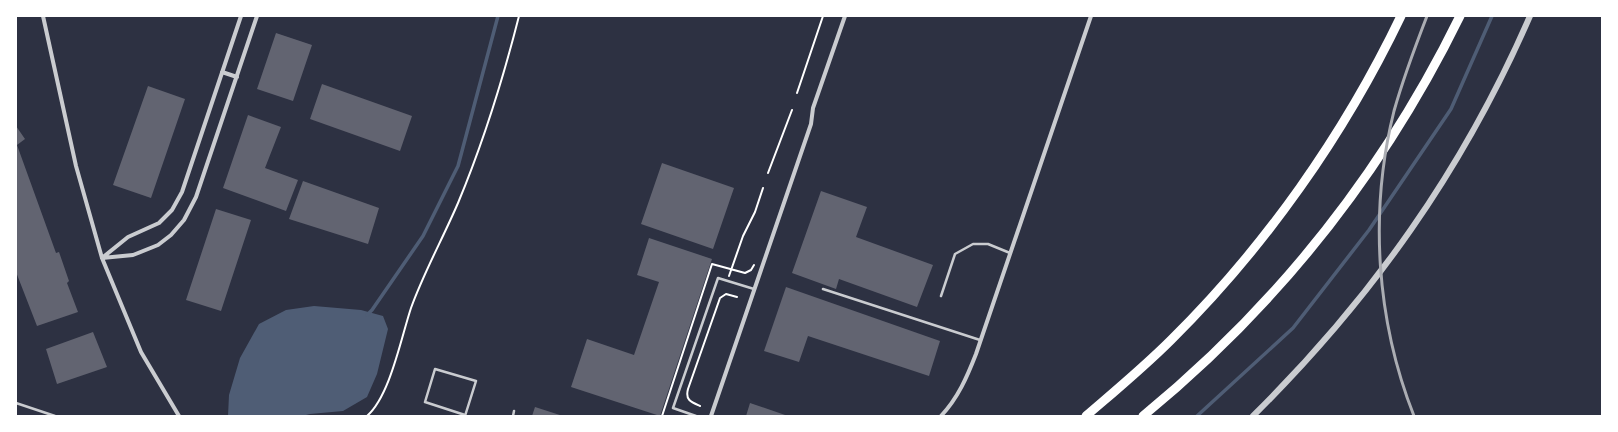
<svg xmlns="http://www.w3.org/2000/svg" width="1618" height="432" font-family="Lato,sans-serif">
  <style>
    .water { fill: #4f5d75 }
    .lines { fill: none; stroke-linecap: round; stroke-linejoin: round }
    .stream { stroke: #4f5d75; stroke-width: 3.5 }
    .building { fill: #626471 }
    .path { stroke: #fff; stroke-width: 2 }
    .service { stroke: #caccd0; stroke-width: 2.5 }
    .minor { stroke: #caccd0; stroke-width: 4 }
    .tertiary { stroke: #caccd0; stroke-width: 6 }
    .motorway { stroke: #fff; stroke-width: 9 }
    .rail { stroke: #abadb3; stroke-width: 3 }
  </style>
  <rect width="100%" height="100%" fill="#2d3142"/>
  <path class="water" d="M314 306 361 310 383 316 388 329 377 374 367 397 343 411 310 414 302 416H228L229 395 240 358 259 324 286 310Z"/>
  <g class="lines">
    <path class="stream" d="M367 315 372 310 423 236 458 166 498 16
      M1197 416 1293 328 1369 230 1451 109 1492 16"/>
  </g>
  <path class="building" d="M276 33 312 45 293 101 257 89Z
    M322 84 412 116 400 151 310 119Z
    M148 86 185 99 151 198 113 185Z
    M248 115 281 127 265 168 298 180 286 211 223 188Z
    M16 126 25 139 17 145 56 253 59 252 69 281 67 283 78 312 37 326 16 272Z
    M662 163 734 188 713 249 641 224Z
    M303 181 379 208 368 244 289 219Z
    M821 191 867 207 856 237 933 265 917 307 839 279 836 289 792 273Z
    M216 209 251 220 221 311 186 300Z
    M649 238 712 259 660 416 571 387 587 339 634 355 659 282 637 275Z
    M786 287 940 341 929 376 808 336 799 362 764 351Z
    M93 332 107 367 57 384 46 349Z
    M750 403 788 416H746Z
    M535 407 563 416H532Z"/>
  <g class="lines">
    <path class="path" d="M797 93 823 16
      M768 173 792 110
      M729 276 743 236 755 212 763 188
      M700 406C691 402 685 400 688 389L720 298 726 294 737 297
      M367 416C390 396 401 338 411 308 424 272 443 238 458 203 483 143 503 79 519 16
      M662 416 712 264 745 273 751 270 754 265"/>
    <path class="service" d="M823 289 980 340
      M941 296 955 254 973 244H988L1010 253
      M16 403 55 416
      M465 416 476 381 435 369 425 402 465 415
      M513 416 514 411
      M696 416 673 408 718 278 754 289"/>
    <path class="minor" d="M43 16 76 166 102 258 141 352 179 416
      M222 72 237 77
      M102 258 133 255 158 245 171 235 184 220 196 197 257 16
      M102 258 128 237 159 223 172 210 182 192 241 16
      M711 416 811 124 813 108 845 16
      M941 416C958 398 967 377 976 354L1091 16"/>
    <path class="tertiary" d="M1253 416C1372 298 1463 170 1530 16"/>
    <path class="motorway" d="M1086 416C1115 391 1144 367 1171 340 1265 247 1344 135 1401 16
      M1143 416C1277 306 1384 171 1460 16"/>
    <path class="rail" d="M1414 416C1376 320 1369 211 1394 111 1403 79 1415 47 1427 16"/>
  </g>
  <rect width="1618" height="432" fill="none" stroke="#ffffff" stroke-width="34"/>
</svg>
